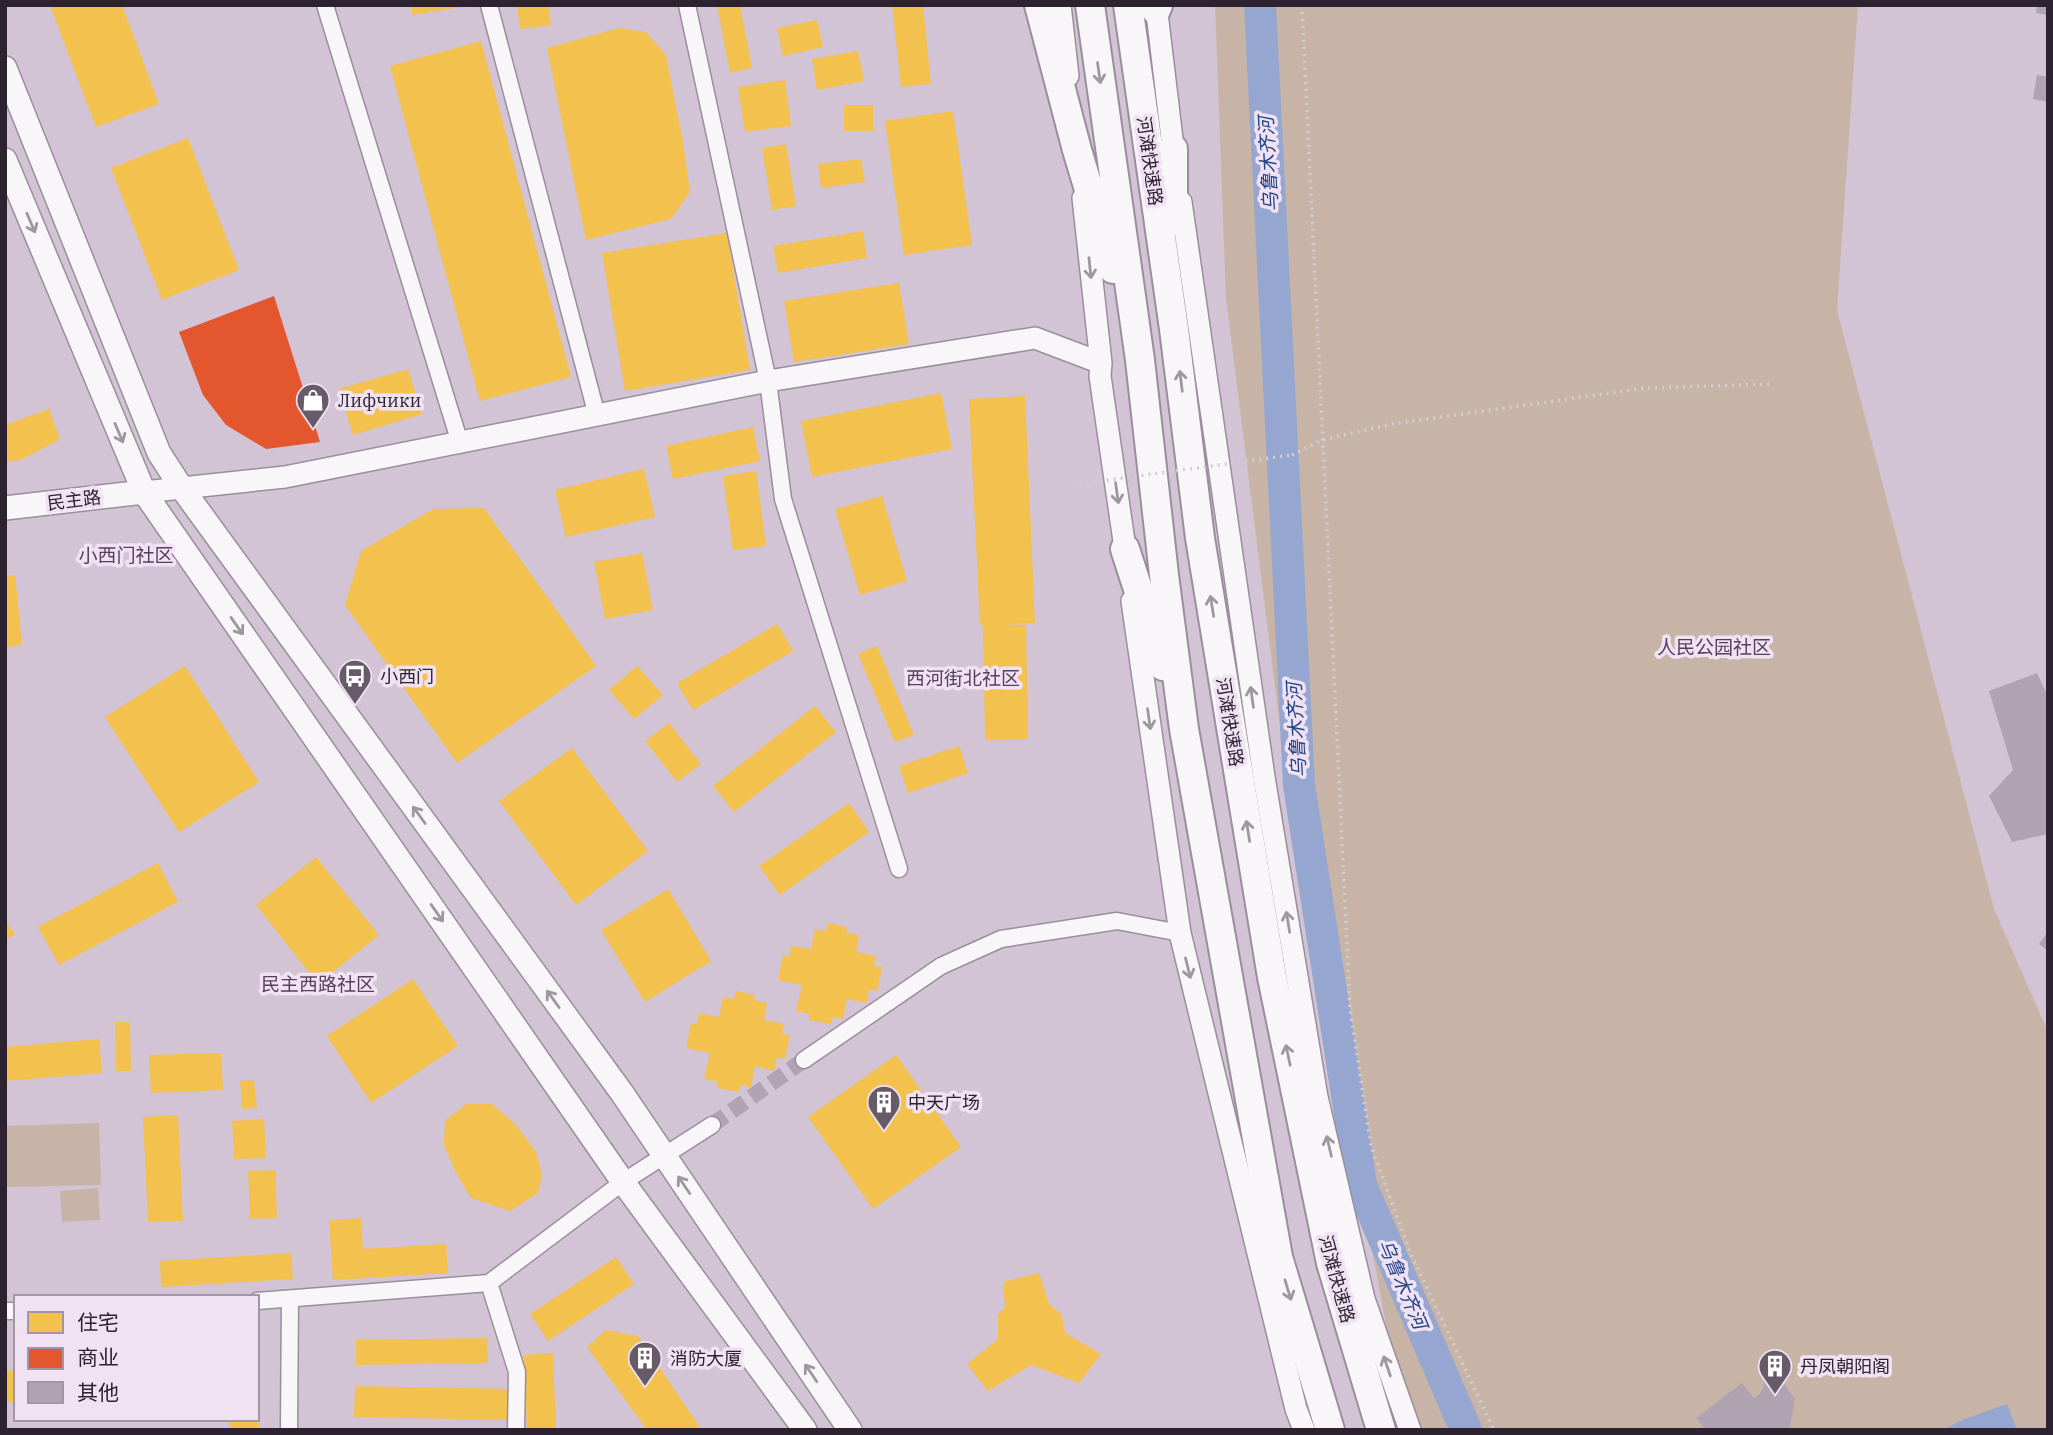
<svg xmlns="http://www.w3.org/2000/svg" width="2053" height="1435" font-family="'IBM Plex Serif','Noto Sans SC',serif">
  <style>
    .green { fill: #c8b4a6 }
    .water { fill: #95a6d0 }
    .homes { fill: #f2c14e }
    .shops { fill: #e4572e }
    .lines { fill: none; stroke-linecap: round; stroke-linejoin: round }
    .river { stroke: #95a6d0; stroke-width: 32 }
    .building { fill: #afa3b1 }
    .minor-tunnel { stroke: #b1a3b4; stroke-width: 16; stroke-dasharray: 16 8; stroke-linecap: butt }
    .minor-casing { stroke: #9a8e9c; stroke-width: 19 }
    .tertiary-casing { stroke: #9a8e9c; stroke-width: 24 }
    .secondary-casing { stroke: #9a8e9c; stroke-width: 26 }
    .trunk-casing { stroke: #9a8e9c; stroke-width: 32 }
    .path { stroke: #d2cdd3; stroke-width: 3.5; stroke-dasharray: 2 5; stroke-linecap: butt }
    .minor { stroke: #f8f6f9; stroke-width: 16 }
    .tertiary { stroke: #f8f6f9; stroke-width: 21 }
    .secondary { stroke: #f8f6f9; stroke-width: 23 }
    .trunk { stroke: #f8f6f9; stroke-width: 28 }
    .path-bridge { stroke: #d2cdd3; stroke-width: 3.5; stroke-dasharray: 2 5; stroke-linecap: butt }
    .oneway { stroke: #9d979e }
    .labels { text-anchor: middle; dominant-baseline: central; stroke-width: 7; stroke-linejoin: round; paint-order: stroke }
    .street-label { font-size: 18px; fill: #2d222f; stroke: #f0e2f3 }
    .poi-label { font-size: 18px; fill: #2d222f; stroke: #f0e2f3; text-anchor: start }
    .water-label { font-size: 19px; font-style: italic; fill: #204483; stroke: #f0e2f3 }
    .neighbourhood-label { font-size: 19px; fill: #563f5b; stroke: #f0e2f3 }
  </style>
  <rect width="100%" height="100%" fill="#d2c3d5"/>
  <path class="green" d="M1215 5H1858L1837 310 1994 909 2048 1032V1430H1422L1390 1346 1292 821 1226 298Z
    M99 1123 101 1185 5 1187V1126Z
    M98 1188 100 1220 62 1222 60 1191Z"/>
  <path class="water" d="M2007 1404 2017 1430H1944L1962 1420Z"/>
  <path class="homes" d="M50 5H122L159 104 96 127Z
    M411 5H462V7L412 15Z
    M517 5H548L551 25 520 29Z
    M717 5H740L752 68 730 73Z
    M892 5H923L931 84 901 87Z
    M817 20 823 47 783 56 777 28Z
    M619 28 646 32 666 55 683 142 690 192 671 219 586 240 547 48Z
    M481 41 571 377 480 401 390 66Z
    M858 51 864 81 817 90 812 59Z
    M785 80 791 126 745 132 738 87Z
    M844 105H873V131H844Z
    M953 111 972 245 904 255 885 121Z
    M188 138 239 270 162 300 111 168Z
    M786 144 796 206 772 210 762 148Z
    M861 159 865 182 821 188 818 164Z
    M863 231 867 258 778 273 773 246Z
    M727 233 750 370 625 391 602 253Z
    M899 283 909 344 794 362 784 301Z
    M408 369 422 414 353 435 339 389Z
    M941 393 952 449 812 477 801 421Z
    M1025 396 1035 623 1003 624 1026 625 1028 739 985 740 983 625H980L969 399Z
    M49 409 60 439 21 460 5 462V425Z
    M753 427 760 461 673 479 666 446Z
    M644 469 655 517 566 537 555 490Z
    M756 471 766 546 733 550 723 476Z
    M882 496 907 581 860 595 835 509Z
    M484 508 596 666 457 763 345 605 361 551 433 509Z
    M642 553 653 610 605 619 594 562Z
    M15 575 22 645 5 647V576Z
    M777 624 793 651 693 710 677 683Z
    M877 646 914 735 895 742 858 654Z
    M185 666 259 782 179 832 105 717Z
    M637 666 663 695 634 719 609 690Z
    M815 706 836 732 734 812 713 786Z
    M669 723 701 764 677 782 645 741Z
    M959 746 968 773 908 793 899 766Z
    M572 748 648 851 576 905 499 801Z
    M849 803 869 832 780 895 759 866Z
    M316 857 379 935 318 984 256 905Z
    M158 863 178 902 59 965 38 927Z
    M668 889 711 961 645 1002 601 930Z
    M5 919 15 934 5 941Z
    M828 923 847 927 846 932 859 935 856 952 876 956 874 966 882 967 877 991 869 989 867 1003 847 999 843 1019 833 1017 831 1024 809 1020 810 1014 796 1011 802 985 778 980 783 955 789 957 791 946 811 949 815 929 826 931Z
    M413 979 458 1046 371 1103 327 1036Z
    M736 991 755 995 754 1000 767 1003 764 1020 784 1024 782 1034 790 1035 785 1059 777 1057 774 1071 755 1066 751 1087 740 1085 739 1092 717 1088 718 1082 704 1079 710 1053 686 1048 691 1023 697 1024 699 1013 719 1017 723 997 734 999Z
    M115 1022H130L131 1071H116Z
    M99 1039 102 1073 5 1081V1047Z
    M221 1053 223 1090 151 1093 149 1055Z
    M896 1055 961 1147 873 1209 808 1117Z
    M254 1080 257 1108 242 1109 240 1081Z
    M466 1104H492L516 1125 536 1152 542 1175 538 1193 510 1211 471 1198 456 1173 444 1145 445 1121Z
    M178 1115 183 1221 148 1222 143 1117Z
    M264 1119 266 1158 234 1159 232 1121Z
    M275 1170 277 1218 250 1219 248 1171Z
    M361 1218 363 1249 446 1244 448 1273 333 1280 329 1220Z
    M291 1253 293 1279 161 1287 160 1261Z
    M616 1257 634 1284 548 1341 530 1314Z
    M1039 1273 1049 1304 1062 1315 1065 1333 1101 1354 1079 1383 1031 1365 988 1391 967 1364 998 1339V1315L1005 1307 1003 1282Z
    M606 1330 638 1336 702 1430H647L587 1347Z
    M487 1338 488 1363 356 1365V1340Z
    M553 1353 556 1430H527L524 1355Z
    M16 1370V1402H5V1371Z
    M355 1386 510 1389 509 1420 354 1417Z
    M229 1419H259V1430H229Z"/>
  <path class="shops" d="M274 296 320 442 266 449 226 425 203 395 179 332Z"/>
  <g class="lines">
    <path class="river" d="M1260 5 1299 785 1361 1185 1466 1430"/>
  </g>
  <path class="building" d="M2037 5H2048V15L2036 13Z
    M2037 75 2048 77V102L2033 99Z
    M2037 673 2048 697V834L2012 842 1989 796 2013 770 1989 691Z
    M2048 931V951L2039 944Z
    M1770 1364 1795 1399 1790 1427 1786 1430H1706L1696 1418 1742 1383 1754 1398 1761 1393Z"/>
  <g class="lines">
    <path class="minor-tunnel" d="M712 1125 804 1060"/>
    <defs>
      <path id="minor" d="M325 5 460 443
        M489 5 597 416
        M687 5 768 381 783 499 899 869
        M804 1060 941 966 1001 939 1117 921 1180 933
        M489 1283 517 1372 516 1430
        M257 1301 489 1283 623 1182 712 1125
        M5 1311H16
        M289 1430 290 1299"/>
      <path id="tertiary" d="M1060 5 1068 76
        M1156 5 1175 164
        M1083 198 1101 363 1100 376 1127 562
        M1181 202 1264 777 1317 1097 1364 1299 1410 1430
        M144 492 285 477 768 381 1035 338 1101 363
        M1132 601 1180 933 1296 1409 1304 1430"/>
      <path id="secondary" d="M5 68 159 453 181 487 622 1093 850 1430
        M5 160 144 492 623 1182 805 1430
        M5 508 144 492"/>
      <path id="trunk" d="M1039 5 1077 150 1113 269
        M1090 5 1140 360 1164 575 1184 729 1278 1257 1330 1430
        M1128 5 1174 329 1200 538 1272 977 1331 1263 1381 1430
        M1156 10 1158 5
        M1173 149V221
        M1125 549 1163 666"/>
    </defs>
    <use href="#minor" class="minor-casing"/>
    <use href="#tertiary" class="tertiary-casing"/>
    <use href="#secondary" class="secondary-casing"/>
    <use href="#trunk" class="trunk-casing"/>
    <path class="path" d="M1302 5 1350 1009 1371 1146 1410 1252 1494 1430
      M1292 455 1322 440 1392 424 1646 388 1771 384"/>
    <use href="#minor" class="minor"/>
    <use href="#tertiary" class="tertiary"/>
    <use href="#secondary" class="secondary"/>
    <use href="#trunk" class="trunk"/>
    <path class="path-bridge" d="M1079 484 1292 455"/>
  </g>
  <defs><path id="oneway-shaft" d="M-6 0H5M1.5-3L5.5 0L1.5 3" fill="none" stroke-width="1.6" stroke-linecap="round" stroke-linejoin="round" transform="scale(1.75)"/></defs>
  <g class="oneway">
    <use href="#oneway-shaft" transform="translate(1099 73) rotate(82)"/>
    <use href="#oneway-shaft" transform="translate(31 223) rotate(67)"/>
    <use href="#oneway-shaft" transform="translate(1090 268) rotate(84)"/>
    <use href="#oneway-shaft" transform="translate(1181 381) rotate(-97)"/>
    <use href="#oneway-shaft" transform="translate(119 433) rotate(67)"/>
    <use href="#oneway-shaft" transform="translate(1117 493) rotate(82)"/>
    <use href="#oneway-shaft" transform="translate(1212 606) rotate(-99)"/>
    <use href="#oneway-shaft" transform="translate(237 626) rotate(55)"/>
    <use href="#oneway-shaft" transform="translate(1252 697) rotate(-98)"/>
    <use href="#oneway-shaft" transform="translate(1149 719) rotate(82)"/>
    <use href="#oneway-shaft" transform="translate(419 815) rotate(-126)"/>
    <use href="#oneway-shaft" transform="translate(1248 831) rotate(-99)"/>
    <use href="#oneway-shaft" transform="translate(437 913) rotate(55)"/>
    <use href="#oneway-shaft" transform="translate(1288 922) rotate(-99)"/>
    <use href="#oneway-shaft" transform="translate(1188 968) rotate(76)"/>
    <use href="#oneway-shaft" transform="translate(553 999) rotate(-126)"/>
    <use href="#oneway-shaft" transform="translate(1288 1055) rotate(-102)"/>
    <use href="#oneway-shaft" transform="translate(1329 1146) rotate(-103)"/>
    <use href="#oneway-shaft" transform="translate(684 1185) rotate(-124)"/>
    <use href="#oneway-shaft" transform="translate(1288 1290) rotate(73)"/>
    <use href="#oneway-shaft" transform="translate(1387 1366) rotate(-109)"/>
    <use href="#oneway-shaft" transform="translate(811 1373) rotate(-124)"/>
  </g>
  <defs>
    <symbol id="shop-pin" viewBox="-11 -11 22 30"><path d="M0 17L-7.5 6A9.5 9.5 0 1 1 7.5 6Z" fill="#675a69" stroke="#f0e2f3"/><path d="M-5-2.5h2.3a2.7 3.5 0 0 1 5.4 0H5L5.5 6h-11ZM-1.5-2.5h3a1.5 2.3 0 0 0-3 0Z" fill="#fff"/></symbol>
    <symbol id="bus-pin" viewBox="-11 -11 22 30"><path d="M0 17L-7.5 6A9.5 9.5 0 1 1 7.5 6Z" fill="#675a69" stroke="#f0e2f3"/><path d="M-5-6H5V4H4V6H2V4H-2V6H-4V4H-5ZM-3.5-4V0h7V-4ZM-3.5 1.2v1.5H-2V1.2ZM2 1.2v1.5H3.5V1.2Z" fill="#fff"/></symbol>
    <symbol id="building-pin" viewBox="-11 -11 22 30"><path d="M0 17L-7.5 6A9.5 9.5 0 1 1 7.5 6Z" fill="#675a69" stroke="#f0e2f3"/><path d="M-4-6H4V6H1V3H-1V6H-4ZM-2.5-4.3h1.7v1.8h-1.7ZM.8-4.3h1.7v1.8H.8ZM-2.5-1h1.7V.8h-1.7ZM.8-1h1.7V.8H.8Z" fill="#fff"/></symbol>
  </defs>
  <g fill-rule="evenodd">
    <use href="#shop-pin" x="294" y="381" width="38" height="52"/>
    <use href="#bus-pin" x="336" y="657" width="38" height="52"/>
    <use href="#building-pin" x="865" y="1083" width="38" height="52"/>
    <use href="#building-pin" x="626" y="1339" width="38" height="52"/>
    <use href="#building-pin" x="1756" y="1347" width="38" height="52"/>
  </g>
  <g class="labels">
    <g class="street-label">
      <text transform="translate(1150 161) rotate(82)">河滩快速路</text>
      <text transform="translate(74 500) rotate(-7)">民主路</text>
      <text transform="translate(1230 722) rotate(81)">河滩快速路</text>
      <text transform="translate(1337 1279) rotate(75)">河滩快速路</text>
    </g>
    <g class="poi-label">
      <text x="338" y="400">Лифчики</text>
      <text x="380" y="676">小西门</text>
      <text x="908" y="1102">中天广场</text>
      <text x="670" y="1358">消防大厦</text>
      <text x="1800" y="1366">丹凤朝阳阁</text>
    </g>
    <g class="water-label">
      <text transform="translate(1268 164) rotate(-93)">乌鲁木齐河</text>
      <text transform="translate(1296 730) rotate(-93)">乌鲁木齐河</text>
      <text transform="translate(1403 1284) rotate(67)">乌鲁木齐河</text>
    </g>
    <g class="neighbourhood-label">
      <text x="126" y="555">小西门社区</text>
      <text x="1714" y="647">人民公园社区</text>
      <text x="963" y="678">西河街北社区</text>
      <text x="318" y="984">民主西路社区</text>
    </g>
  </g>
  <rect width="2053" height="1435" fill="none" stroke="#2d222f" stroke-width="14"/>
  <rect x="14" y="1295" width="245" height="126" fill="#f0e2f3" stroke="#a295a5" stroke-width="2"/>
  <rect x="28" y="1312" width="35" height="21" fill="#f2c14e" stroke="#a295a5" stroke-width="2"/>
  <text x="77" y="1330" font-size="21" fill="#2d222f">住宅</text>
  <rect x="28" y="1348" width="35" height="21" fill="#e4572e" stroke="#a295a5" stroke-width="2"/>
  <text x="77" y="1365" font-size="21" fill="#2d222f">商业</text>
  <rect x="28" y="1382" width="35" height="21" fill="#afa3b1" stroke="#a295a5" stroke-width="2"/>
  <text x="77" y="1400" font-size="21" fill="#2d222f">其他</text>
</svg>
